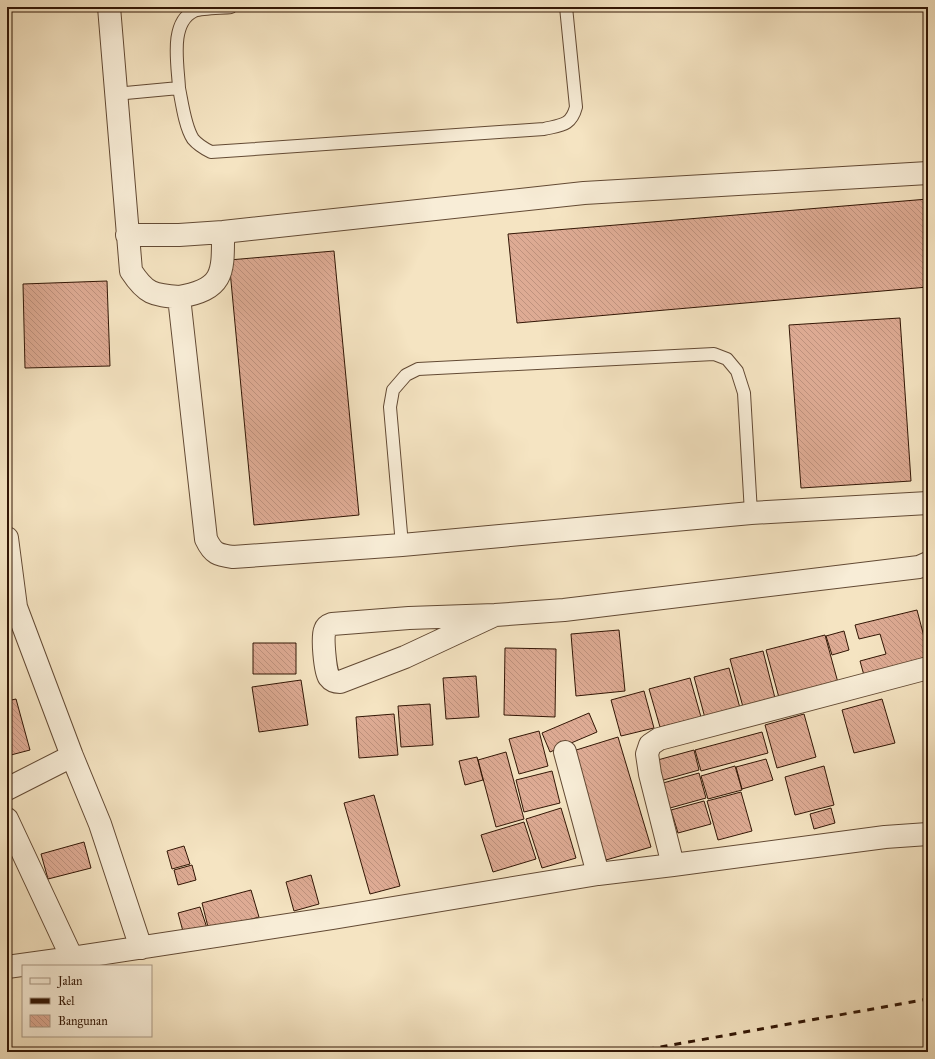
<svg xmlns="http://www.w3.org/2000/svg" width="935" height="1059" font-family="'IM FELL Great Primer',serif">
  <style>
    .building { fill: url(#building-back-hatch); stroke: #321605 }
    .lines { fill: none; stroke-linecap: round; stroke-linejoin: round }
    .lane-casing { stroke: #634a34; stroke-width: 14 }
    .street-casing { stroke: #634a34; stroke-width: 24 }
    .lane { stroke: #f8edd7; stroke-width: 12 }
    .street { stroke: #f8edd7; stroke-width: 22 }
    .rail { stroke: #321605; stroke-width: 3; stroke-dasharray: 7 7; stroke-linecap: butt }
  </style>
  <defs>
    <pattern id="building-back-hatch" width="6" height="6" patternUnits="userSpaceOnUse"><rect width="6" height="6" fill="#deab94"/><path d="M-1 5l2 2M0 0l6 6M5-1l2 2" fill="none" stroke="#bf927e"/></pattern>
  </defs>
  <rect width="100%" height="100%" fill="#f5e4c2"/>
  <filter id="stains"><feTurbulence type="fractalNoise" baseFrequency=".005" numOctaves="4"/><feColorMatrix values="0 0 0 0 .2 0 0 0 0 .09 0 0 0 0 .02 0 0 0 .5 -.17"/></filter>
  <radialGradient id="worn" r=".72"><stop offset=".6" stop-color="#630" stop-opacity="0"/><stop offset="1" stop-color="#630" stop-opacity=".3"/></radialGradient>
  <path class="building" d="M928 199V287L517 323 508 234Z
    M334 251 359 515 254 525 229 260Z
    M107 281 110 366 25 368 23 284Z
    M900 318 911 481 801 488 789 325Z
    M917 610 928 652V663L865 679 860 661 886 654 880 634 859 639 855 625Z
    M619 630 625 691 576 696 571 634Z
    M844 631 849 650 832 655 826 636Z
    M825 635 840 690 781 705 766 650Z
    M253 643H296V674H253Z
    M505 648 556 649 555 717 504 715Z
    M763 651 775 698 743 707 730 659Z
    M729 668 740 708 705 718 694 677Z
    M476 676 479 717 446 719 443 678Z
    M690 678 701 717 660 727 649 689Z
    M301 680 308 725 259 732 252 687Z
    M644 691 654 728 621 736 611 700Z
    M16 699 30 750 7 756V701Z
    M882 699 895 743 854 753 842 710Z
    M430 704 433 745 401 747 398 706Z
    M589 713 597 732 550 752 542 733Z
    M394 714 398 755 359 758 356 717Z
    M804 714 816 757 777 768 765 725Z
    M539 731 548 766 519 774 509 739Z
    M762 732 768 753 701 771 695 750Z
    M618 737 651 847 606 860 573 751Z
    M694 750 699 770 660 781 654 761Z
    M506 752 524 819 496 827 478 760Z
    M477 757 483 780 465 785 459 761Z
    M766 759 773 780 742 789 736 767Z
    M735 766 742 790 708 799 701 776Z
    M824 766 834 805 795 815 785 777Z
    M552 771 560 803 524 812 516 780Z
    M699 773 706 798 670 808 663 783Z
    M741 792 752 831 718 840 707 801Z
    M374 795 400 886 370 894 344 803Z
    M704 801 711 824 678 833 671 810Z
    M561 808 576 858 542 868 526 819Z
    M831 808 835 823 814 829 810 814Z
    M524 822 536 859 493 872 481 835Z
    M84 842 91 868 48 879 41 854Z
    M184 846 190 864 172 869 167 851Z
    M192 865 196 880 178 885 174 870Z
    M311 875 319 904 294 911 286 882Z
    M251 890 259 917 209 931 202 903Z
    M200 907 207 928 184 935 178 913Z"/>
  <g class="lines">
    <defs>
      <path id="lane" d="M179 88C182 103 185 127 193 139 198 145 205 149 211 152L544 129C561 125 571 126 576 107L566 7
        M115 94 179 88C178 65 169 23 194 11 201 8 223 8 231 7
        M402 545 390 407 393 390 406 375 418 369 714 354 727 359 737 371 744 393 751 513"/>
      <path id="street" d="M109 7 131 271C146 294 153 295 179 297
        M223 232C223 272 225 289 179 297L206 539C213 554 218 555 233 557L402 545 751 513 928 503
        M127 235H179L223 232 584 193 928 173
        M7 538 16 607 72 756 100 824 141 948
        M495 615 405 657 340 682C336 682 332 681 329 677 325 671 322 637 325 630 326 627 329 625 332 624L409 618 495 615 564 610 919 567 928 563
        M565 752 598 874
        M7 789 72 756
        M7 819 72 958
        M673 865 650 774 647 754 650 745 659 739 928 668
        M7 967 72 958 333 918 598 874 673 865 885 837 928 834"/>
    </defs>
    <use href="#lane" class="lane-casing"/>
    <use href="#street" class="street-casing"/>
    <use href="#lane" class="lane"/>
    <use href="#street" class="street"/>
    <path class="rail" d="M633 1052 928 999"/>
  </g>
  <rect width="935" height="1059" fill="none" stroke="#f5e4c2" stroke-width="24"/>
  <rect x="8" y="8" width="919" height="1043" fill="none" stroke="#321605" stroke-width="2"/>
  <rect x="12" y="12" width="911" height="1035" fill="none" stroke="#321605"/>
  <rect x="22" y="965" width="130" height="72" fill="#f8edd7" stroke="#a99783"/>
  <rect x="30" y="978" width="20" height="6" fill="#f8edd7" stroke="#a99783"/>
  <text x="58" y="985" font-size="12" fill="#321605">Jalan</text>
  <rect x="30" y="998" width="20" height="6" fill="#321605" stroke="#a99783"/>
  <text x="58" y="1005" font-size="12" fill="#321605">Rel</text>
  <rect x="30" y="1015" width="20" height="12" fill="url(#building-back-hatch)" stroke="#a99783"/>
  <text x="58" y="1025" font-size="12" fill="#321605">Bangunan</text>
  <rect width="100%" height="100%" filter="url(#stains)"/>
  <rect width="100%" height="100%" fill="url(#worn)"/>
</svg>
